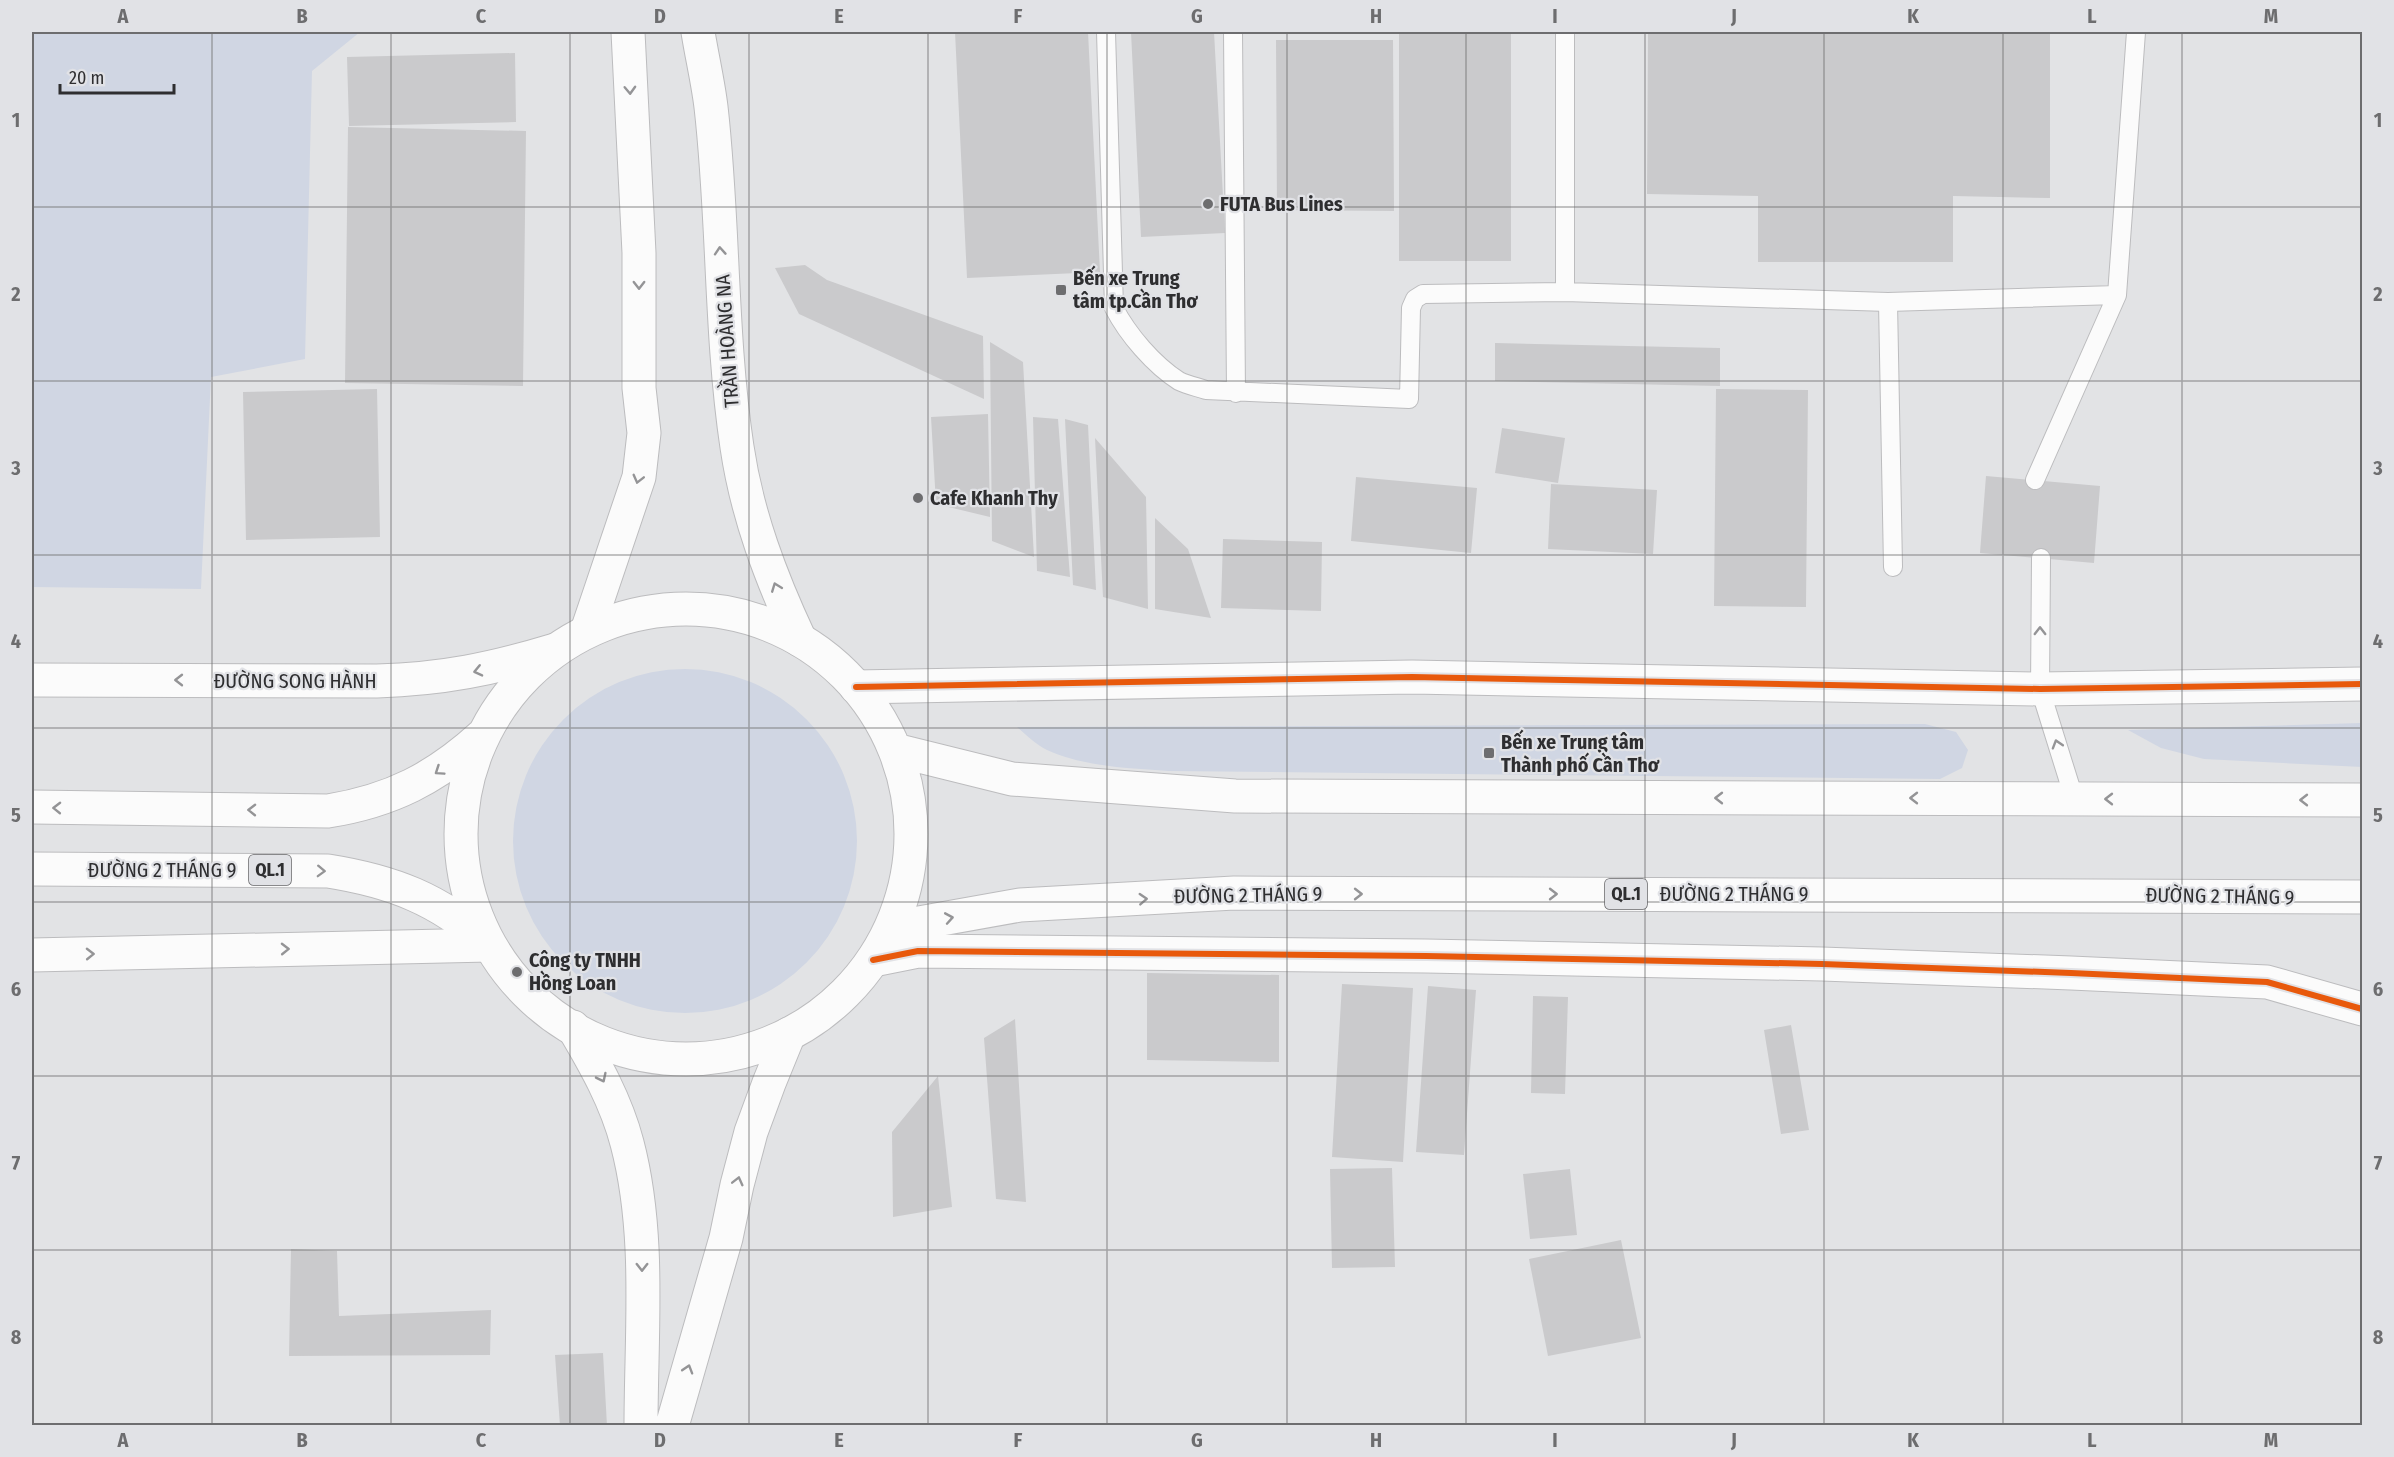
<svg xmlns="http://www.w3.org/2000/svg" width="2394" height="1457" font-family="'Fira Sans Condensed',sans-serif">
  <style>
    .green { fill: #d0d6e3 }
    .building { fill: #cacacc }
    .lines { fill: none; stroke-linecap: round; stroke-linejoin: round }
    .service-casing { stroke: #bcbcbe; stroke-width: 20 }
    .minor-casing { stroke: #bcbcbe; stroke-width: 35 }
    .tertiary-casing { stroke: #bcbcbe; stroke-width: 35 }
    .secondary-casing { stroke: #bcbcbe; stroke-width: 35 }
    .trunk-casing { stroke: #bcbcbe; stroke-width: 35 }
    .service { stroke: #fbfbfb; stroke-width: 18 }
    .minor { stroke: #fbfbfb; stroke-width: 33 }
    .tertiary { stroke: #fbfbfb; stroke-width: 33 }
    .secondary { stroke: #fbfbfb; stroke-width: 33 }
    .trunk { stroke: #fbfbfb; stroke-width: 33 }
    .cycleway-casing { stroke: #e1e2e6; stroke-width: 10 }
    .cycleway { stroke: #e8590c; stroke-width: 6 }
    .oneway { stroke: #949496 }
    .grid { fill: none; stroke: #6d6d6f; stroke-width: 1.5; stroke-opacity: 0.55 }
    .poi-dot { fill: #6d6d6f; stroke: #e1e2e6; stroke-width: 2 }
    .labels { text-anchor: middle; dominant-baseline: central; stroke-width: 4.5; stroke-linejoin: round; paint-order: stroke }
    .shield { fill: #e1e2e6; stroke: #646467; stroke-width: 1.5 }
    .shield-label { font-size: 18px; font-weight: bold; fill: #2e2e30 }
    .poi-label { font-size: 20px; font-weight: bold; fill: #2e2e30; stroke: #e1e2e6; text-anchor: start }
    .street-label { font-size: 20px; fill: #2e2e30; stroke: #e1e2e6 }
    .neatline { fill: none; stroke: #6d6d6f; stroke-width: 2 }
    .grid-label { font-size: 20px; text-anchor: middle; font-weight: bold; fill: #6d6d6f }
  </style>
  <rect width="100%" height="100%" fill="#e2e3e5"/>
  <path class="green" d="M32 32H506L507 34 360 32 312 71 305 359 211 377 201 589 32 587Z
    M513 841a172 172 0 1 1 344 0a172 172 0 1 1-344 0Z
    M2362 723V767L2204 759 2161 748 2128 730Z
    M1925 724 1956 732 1968 750 1962 768 1940 779 1169 771C1128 768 1085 767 1047 750 1037 745 1026 735 1017 727Z"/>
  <path class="building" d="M955 32H1088L1100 272 967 278Z
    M1131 32H1214L1225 233 1141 237Z
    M1399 32H1511V261H1399Z
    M1648 32H2050V198L1953 196V262H1758V196L1647 194Z
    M1276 40H1393L1394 211 1277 210Z
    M515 53 516 122 349 126 347 57Z
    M348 127 526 131 523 386 345 383Z
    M805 265 827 280 983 336 984 399 799 314 775 268Z
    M990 342 1023 362 1034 557 992 541Z
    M1495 343 1720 348V386L1495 381Z
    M377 389 380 537 246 540 243 392Z
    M1716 389 1808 390 1806 607 1714 606Z
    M988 414 990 517 936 504 931 417Z
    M1033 417 1058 419 1070 577 1037 571Z
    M1065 419 1088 425 1096 590 1073 585Z
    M1502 428 1565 438 1558 483 1495 473Z
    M1095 438 1146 497 1148 609 1103 597Z
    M1986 476 2100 486 2094 563 1980 553Z
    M1356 477 1477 488 1471 553 1351 541Z
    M1551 484 1657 490 1653 554 1548 549Z
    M1155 518 1188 549 1211 618 1155 609Z
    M1223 539 1322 542 1321 611 1221 608Z
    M1147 973 1279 975V1062L1147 1060Z
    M1342 984 1413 988 1403 1162 1332 1157Z
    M1428 986 1476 990 1464 1155 1416 1152Z
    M1533 996 1568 997 1565 1094 1531 1093Z
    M1015 1019 1026 1202 996 1199 984 1038Z
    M1791 1025 1809 1130 1781 1134 1764 1030Z
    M938 1076 952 1207 893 1217 892 1132Z
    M1392 1168 1395 1267 1332 1268 1330 1169Z
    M1570 1169 1577 1235 1530 1239 1523 1174Z
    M1621 1240 1641 1338 1548 1356 1529 1259Z
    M291 1249 337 1251 339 1316 491 1310 490 1355 289 1356Z
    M603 1353 607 1426H560L555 1355Z"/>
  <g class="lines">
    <defs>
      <path id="service" d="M1106 32 1114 308C1128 335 1154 365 1179 381 1187 385 1197 387 1206 390L1409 399 1411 308 1415 299 1423 294 1565 292V32
        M1233 32 1236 393
        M1565 292 1888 302 2117 295
        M1888 302 1893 567
        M2035 480 2117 295 2136 32
        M2041 558 2040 689 2074 798"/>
      <path id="minor" d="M32 680 377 681C443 679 492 669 555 650
        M856 687 1412 677 2040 689 2362 684
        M32 955 489 945
        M873 960 918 951 1426 956 1822 964 2071 973 2267 982 2362 1009"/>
      <path id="tertiary" d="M573 1027C595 1064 616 1101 627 1143 651 1234 641 1332 641 1426
        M672 1426 726 1238 737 1185 751 1132 769 1083 789 1034"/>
      <path id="secondary" d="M698 32C702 57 708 82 711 107 724 220 720 334 737 447 747 515 771 578 800 640
        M587 631 639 477 644 433 639 388V253L628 32"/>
      <path id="trunk" d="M461 834a225 225 0 1 1 450 0a225 225 0 1 1-450 0Z
        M895 750 1012 779 1235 796 2362 800
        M32 807 328 811C391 801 436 778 483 735
        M32 869 328 871C391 881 440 899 487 943
        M891 928 1020 905 1234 893 2362 897"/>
    </defs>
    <use href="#service" class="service-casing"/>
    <use href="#minor" class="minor-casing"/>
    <use href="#tertiary" class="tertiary-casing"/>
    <use href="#secondary" class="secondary-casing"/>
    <use href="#trunk" class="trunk-casing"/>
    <use href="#service" class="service"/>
    <use href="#minor" class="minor"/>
    <use href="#tertiary" class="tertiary"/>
    <use href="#secondary" class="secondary"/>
    <use href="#trunk" class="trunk"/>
    <defs>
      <path id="cycleway" d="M856 687 1412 677 2040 689 2362 684
        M873 960 918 951 1426 956 1822 964 2071 973 2267 982 2362 1009"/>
    </defs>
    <use href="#cycleway" class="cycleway-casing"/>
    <use href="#cycleway" class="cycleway"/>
  </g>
  <defs><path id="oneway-chevron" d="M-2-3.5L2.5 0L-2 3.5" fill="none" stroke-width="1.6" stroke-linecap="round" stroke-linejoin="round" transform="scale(1.5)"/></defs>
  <g class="oneway">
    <use href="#oneway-chevron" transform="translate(630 90) rotate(88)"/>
    <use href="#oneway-chevron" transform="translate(720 251) rotate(-94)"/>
    <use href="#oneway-chevron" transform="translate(639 285) rotate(90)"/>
    <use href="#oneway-chevron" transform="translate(638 479) rotate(104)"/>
    <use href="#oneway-chevron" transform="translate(776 587) rotate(-111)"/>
    <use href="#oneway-chevron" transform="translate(2040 631) rotate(-90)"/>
    <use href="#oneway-chevron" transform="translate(478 671) rotate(167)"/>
    <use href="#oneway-chevron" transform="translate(179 680) rotate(-180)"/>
    <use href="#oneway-chevron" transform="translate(2057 744) rotate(-107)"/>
    <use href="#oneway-chevron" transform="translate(439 771) rotate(146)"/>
    <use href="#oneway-chevron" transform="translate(1719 798) rotate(-180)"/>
    <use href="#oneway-chevron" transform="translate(1914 798) rotate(-180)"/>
    <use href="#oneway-chevron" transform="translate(2109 799) rotate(-180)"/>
    <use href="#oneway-chevron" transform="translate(2304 800) rotate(-180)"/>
    <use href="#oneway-chevron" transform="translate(57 808) rotate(-179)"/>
    <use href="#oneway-chevron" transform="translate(252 810) rotate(-179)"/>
    <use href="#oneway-chevron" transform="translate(321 871) rotate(2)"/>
    <use href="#oneway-chevron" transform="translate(1358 894)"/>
    <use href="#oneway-chevron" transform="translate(1553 894)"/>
    <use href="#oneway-chevron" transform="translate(1143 899) rotate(-3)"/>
    <use href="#oneway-chevron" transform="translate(949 918) rotate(-10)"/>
    <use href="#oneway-chevron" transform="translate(285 949) rotate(-1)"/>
    <use href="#oneway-chevron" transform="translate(90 954) rotate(-1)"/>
    <use href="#oneway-chevron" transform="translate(602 1078) rotate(64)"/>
    <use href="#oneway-chevron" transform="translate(738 1181) rotate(-76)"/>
    <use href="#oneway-chevron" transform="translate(642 1267) rotate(90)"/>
    <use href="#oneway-chevron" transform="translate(688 1369) rotate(-73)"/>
  </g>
  <path class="grid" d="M212 32V1426M391 32V1426M570 32V1426M749 32V1426M928 32V1426M1107 32V1426M1287 32V1426M1466 32V1426M1645 32V1426M1824 32V1426M2003 32V1426M2182 32V1426M32 207H2362M32 381H2362M32 555H2362M32 728H2362M32 902H2362M32 1076H2362M32 1250H2362"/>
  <g class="poi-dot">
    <circle cx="1208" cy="204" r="6"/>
    <rect x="1055" y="284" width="12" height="12" rx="3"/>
    <circle cx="918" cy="498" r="6"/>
    <rect x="1483" y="747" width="12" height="12" rx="3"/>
    <circle cx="517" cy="972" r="6"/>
  </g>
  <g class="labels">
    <g class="shield">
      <rect x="249" y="855" width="42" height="30" rx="4.5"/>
      <rect x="1605" y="879" width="42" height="30" rx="4.5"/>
    </g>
    <g class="shield-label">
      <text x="270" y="870">QL.1</text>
      <text x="1626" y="894">QL.1</text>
    </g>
    <g class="poi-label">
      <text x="1220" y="204">FUTA Bus Lines</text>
      <text x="1073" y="278">Bến xe Trung<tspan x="1073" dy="23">tâm tp.Cần Thơ</tspan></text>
      <text x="930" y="498">Cafe Khanh Thy</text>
      <text x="1501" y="742">Bến xe Trung tâm<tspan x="1501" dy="23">Thành phố Cần Thơ</tspan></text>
      <text x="529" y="960">Công ty TNHH<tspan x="529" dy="23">Hồng Loan</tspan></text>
    </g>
    <g class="street-label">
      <text transform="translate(727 341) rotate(-94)">TRẦN HOÀNG NA</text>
      <text x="295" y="681">ĐƯỜNG SONG HÀNH</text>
      <text x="162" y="870">ĐƯỜNG 2 THÁNG 9</text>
      <text x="1734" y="894">ĐƯỜNG 2 THÁNG 9</text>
      <text transform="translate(1248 895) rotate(-1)">ĐƯỜNG 2 THÁNG 9</text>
      <text transform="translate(2220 896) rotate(1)">ĐƯỜNG 2 THÁNG 9</text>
    </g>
  </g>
  <rect width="2394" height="1457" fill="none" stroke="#e1e2e6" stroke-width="66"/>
  <path d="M60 84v9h114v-9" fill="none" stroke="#2e2e30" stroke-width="3"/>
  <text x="69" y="84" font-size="18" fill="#2e2e30" stroke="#e1e2e6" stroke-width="4.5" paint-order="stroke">20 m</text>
  <rect x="33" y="33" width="2328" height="1391" class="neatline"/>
  <g class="grid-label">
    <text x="123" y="23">A</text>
    <text x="302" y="23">B</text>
    <text x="481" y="23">C</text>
    <text x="660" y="23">D</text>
    <text x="839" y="23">E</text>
    <text x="1018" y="23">F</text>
    <text x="1197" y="23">G</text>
    <text x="1376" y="23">H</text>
    <text x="1555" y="23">I</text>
    <text x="1734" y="23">J</text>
    <text x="1913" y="23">K</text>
    <text x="2092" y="23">L</text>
    <text x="2271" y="23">M</text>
    <text x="16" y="127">1</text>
    <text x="2378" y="127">1</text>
    <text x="16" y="301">2</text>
    <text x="2378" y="301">2</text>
    <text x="16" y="475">3</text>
    <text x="2378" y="475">3</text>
    <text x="16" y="648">4</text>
    <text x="2378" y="648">4</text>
    <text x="16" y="822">5</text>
    <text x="2378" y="822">5</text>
    <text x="16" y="996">6</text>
    <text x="2378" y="996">6</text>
    <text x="16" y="1170">7</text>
    <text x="2378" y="1170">7</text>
    <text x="16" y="1344">8</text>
    <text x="2378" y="1344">8</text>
    <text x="123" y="1447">A</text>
    <text x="302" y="1447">B</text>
    <text x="481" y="1447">C</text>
    <text x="660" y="1447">D</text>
    <text x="839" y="1447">E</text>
    <text x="1018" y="1447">F</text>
    <text x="1197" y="1447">G</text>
    <text x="1376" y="1447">H</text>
    <text x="1555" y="1447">I</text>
    <text x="1734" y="1447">J</text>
    <text x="1913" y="1447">K</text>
    <text x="2092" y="1447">L</text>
    <text x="2271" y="1447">M</text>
  </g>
</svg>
